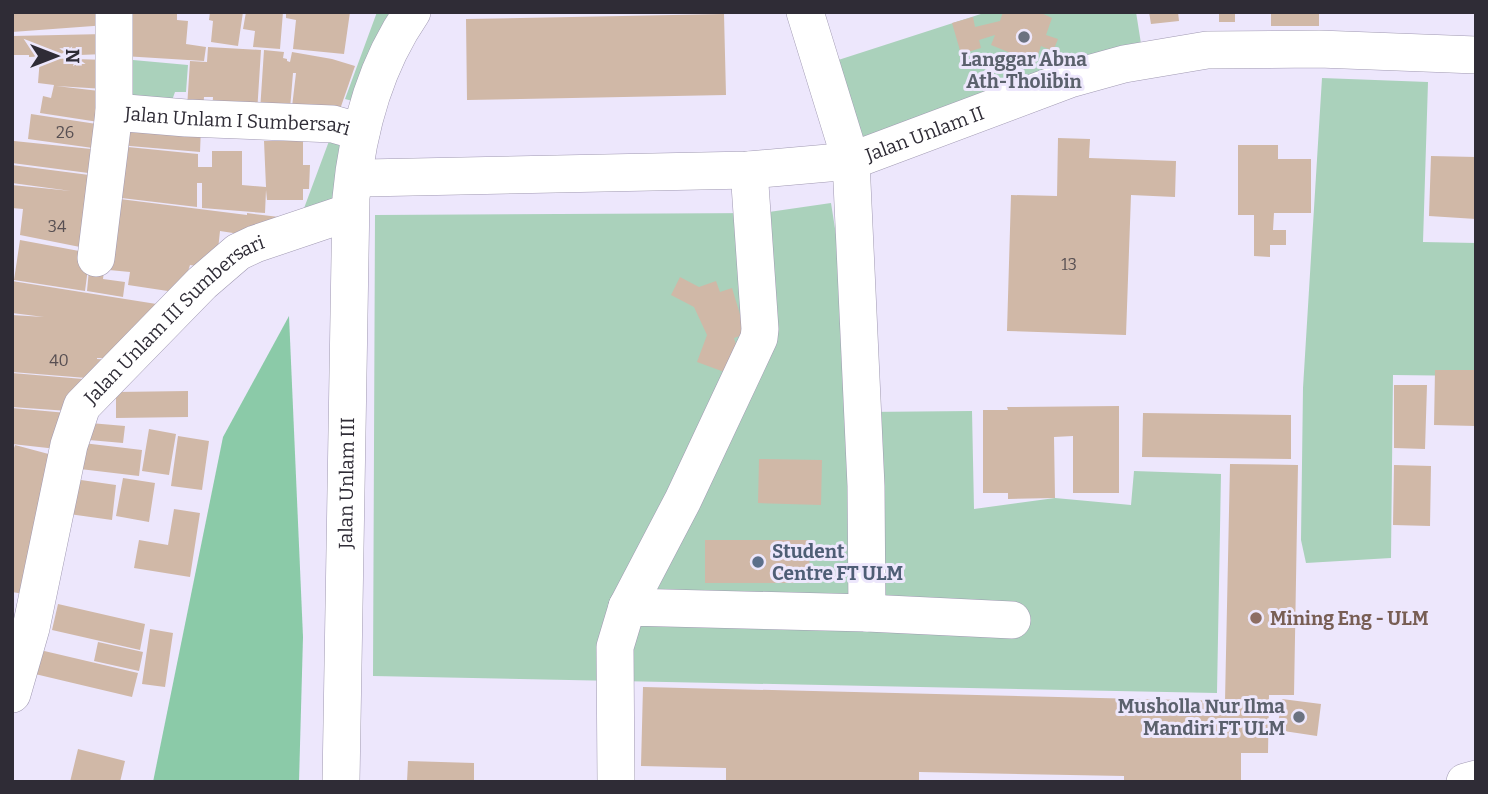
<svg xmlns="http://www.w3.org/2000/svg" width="1488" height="794" font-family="Bitter,serif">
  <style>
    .green { fill: #aad1bb }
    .forest { fill: #8bcaa8 }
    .building { fill: #d0b8a7 }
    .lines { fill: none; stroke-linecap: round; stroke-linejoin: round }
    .minor-casing { stroke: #a099b2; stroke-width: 38 }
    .minor { stroke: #fff; stroke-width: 37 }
    .worship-dot { fill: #6b7280; stroke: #ede7fc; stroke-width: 2.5 }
    .service-dot { fill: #5c6f8a; stroke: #ede7fc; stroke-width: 2.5 }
    .education-dot { fill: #8d6e63; stroke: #ede7fc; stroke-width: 2.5 }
    .labels { text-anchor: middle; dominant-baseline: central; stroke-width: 6; stroke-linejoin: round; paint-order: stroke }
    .number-label { font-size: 16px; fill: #574f52 }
    .worship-label { font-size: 19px; font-weight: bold; fill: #5b616d; stroke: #ede7fc }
    .street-label { font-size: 19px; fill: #2f2c36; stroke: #ede7fc }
    .service-label { font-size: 19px; font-weight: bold; fill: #4e5e75; stroke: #ede7fc; text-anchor: start }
    .education-label { font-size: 19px; font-weight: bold; fill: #785e54; stroke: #ede7fc; text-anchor: start }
  </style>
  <rect width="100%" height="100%" fill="#ede7fc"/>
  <path class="green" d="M377 12H401L360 103 345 99Z
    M987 12H1136L1142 50 874 141 852 132 829 63Z
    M122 59 188 65 186 92H175L170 106 130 104Z
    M1322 78 1428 82 1423 242 1476 243V376L1393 375 1391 558 1306 563 1301 540 1303 388Z
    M332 133 347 146 334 201 300 219Z
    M831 203 864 412 972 411 974 509 1055 498 1131 505 1134 471 1221 474 1217 693 373 676 375 215 762 213Z"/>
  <path class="forest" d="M289 316 303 637 299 782H153L223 437Z"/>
  <path class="building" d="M12 12H107V25L12 32Z
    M127 12H177V20L188 21 186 44 206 47 204 61 123 56Z
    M210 12H243L238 46 211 42 213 21 209 20Z
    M246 12H283L280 49 253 47 255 31 243 29Z
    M286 12H350L344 54 293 49 296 20 286 18Z
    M1003 12H1039L1052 18 1046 35 1058 39 1053 51 1041 46 1035 63 991 45 995 35 979 40 981 48 961 54 952 23 973 17 975 27 1000 21Z
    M1149 12H1178L1179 21 1151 24Z
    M1219 12H1235V22H1219Z
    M1271 12H1319V26H1271Z
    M724 14 726 95 467 100 466 19Z
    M105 34V54L29 57V55H12V36Z
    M208 47 261 50 257 113 212 111 213 97H204L203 109 187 108 190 61 207 62Z
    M264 50 284 52 283 58 287 59V61L290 62 292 52 332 59 355 66 337 118 292 107 296 73H293L290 109 260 111Z
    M40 58 108 60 105 89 56 86 108 92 105 123 40 113 43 96 51 98 54 85 38 83Z
    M31 114 103 125 100 149 28 139Z
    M122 121 201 127 200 152 118 145Z
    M1058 138 1090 139 1089 158 1176 161 1175 197 1131 195 1126 335 1007 331 1011 195 1057 196Z
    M14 141 101 150 96 174 12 163Z
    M264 141H303V165H310L309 189H303V200H267L266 190 265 213 202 208V183H197V207L113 197 118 159H127L128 147 198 154V167H212V151H242V185L266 187Z
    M1238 145H1278V159H1311V213H1274L1273 230H1286V245H1270V257L1254 256V215H1238Z
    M1431 156 1476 157V219L1429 216Z
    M12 165 97 176 90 249 20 235 23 209 12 208V185L71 191 12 183Z
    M112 198 247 215V213L279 217 246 235 220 231 217 259 197 266 190 265 181 293 128 285 130 272 109 270Z
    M20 240 90 253 85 291 14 280Z
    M90 259 105 262 103 279 125 282 123 297 87 291Z
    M680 277 699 287 716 281 720 292 732 288 746 334 734 338 736 345 727 373 697 362 707 335 694 307 671 295Z
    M12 281 169 306 146 330 131 328 130 347 117 358H97V359L113 360 99 379 12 372V315L44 317 12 313Z
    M1435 370H1476V426L1434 425Z
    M12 373 95 380 68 411 12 407Z
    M1394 385H1427L1425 449 1394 448Z
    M188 391V417L116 418V392Z
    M1119 406V493H1073V436L1054 437 1055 498 1008 499V493H983V410H1008L1007 407Z
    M12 408 67 413 57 449 12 444Z
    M1143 413 1291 415V459L1142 457Z
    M90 423 125 426 123 443 89 440Z
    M149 429 176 434 169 475 142 471Z
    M178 436 209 441 202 490 171 486Z
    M83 443 142 450 139 476 80 469Z
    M15 445 56 456 24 594 12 592V454Z
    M759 459 822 460 821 505 758 503Z
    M1230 464 1298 465 1294 695H1269L1268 753H1241V782H1124V776L919 772V782H726V768L641 766 643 687 1225 701Z
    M1394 465 1431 466 1430 526 1393 525Z
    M123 478 155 483 149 522 116 516Z
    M74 479 116 485 112 520 69 514Z
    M174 509 200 513 190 577 134 568 139 540 168 545Z
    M705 540H810L809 583H705Z
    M58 604 145 624 140 650 52 630Z
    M150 629 173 633 165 687 142 684Z
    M98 642 143 652 139 671 94 661Z
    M40 650 138 673 132 697 35 674Z
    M1282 699 1321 704 1317 736 1277 730Z
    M78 749 125 761 120 782H70Z
    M408 761 474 763V782H407Z"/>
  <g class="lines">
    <defs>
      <g id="minor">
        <path d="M805 12 851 161 866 486 867 613"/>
        <path id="s1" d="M114 112 186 118 333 124 361 132"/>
        <path id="s2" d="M365 178 749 170 851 161 1070 79 1124 64 1207 50 1319 49 1476 55"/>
        <path d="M96 258 114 112V12"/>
        <path d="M627 607 683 500 759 338 760 329 749 170"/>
        <path id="s3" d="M12 694 31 628 69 445 82 406 202 283 238 252 255 244 350 212"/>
        <path id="s4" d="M341 782 351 198C357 133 374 67 412 12"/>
        <path d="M616 782 615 647 627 607 867 613 1012 620"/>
        <path d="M1465 782 1476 779"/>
      </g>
    </defs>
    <use href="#minor" class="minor-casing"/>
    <use href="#minor" class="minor"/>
  </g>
  <g class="worship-dot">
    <circle cx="1024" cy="37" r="7"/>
    <circle cx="1299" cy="717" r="7"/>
  </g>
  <circle class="service-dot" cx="758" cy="562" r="7"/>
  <circle class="education-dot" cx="1256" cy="618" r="7"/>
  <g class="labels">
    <g class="number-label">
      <text x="65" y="132">26</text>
      <text x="57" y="226">34</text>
      <text x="1069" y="264">13</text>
      <text x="59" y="360">40</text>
    </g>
    <g class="worship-label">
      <text x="1024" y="59">Langgar Abna<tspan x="1024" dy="22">Ath-Tholibin</tspan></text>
      <text x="1285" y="706" text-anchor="end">Musholla Nur Ilma<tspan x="1285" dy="22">Mandiri FT ULM</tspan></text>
    </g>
    <g class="street-label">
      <text stroke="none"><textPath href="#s1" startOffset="124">Jalan Unlam I Sumbersari</textPath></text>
      <text stroke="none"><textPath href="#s2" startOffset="565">Jalan Unlam II</textPath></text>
      <text stroke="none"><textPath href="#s3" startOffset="424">Jalan Unlam III Sumbersari</textPath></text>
      <text stroke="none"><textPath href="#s4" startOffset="299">Jalan Unlam III</textPath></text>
    </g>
    <g class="service-label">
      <text x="772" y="551">Student<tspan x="772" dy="22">Centre FT ULM</tspan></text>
    </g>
    <g class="education-label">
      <text x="1270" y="618">Mining Eng - ULM</text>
    </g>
  </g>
  <rect width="1488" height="794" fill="none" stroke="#2f2c36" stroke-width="28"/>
  <g transform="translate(56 56) rotate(90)" stroke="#ede7fc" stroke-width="5" paint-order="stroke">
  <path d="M0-5L12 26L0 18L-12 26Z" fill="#2f2c36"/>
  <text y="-10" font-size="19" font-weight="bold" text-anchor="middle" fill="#2f2c36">N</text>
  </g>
</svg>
